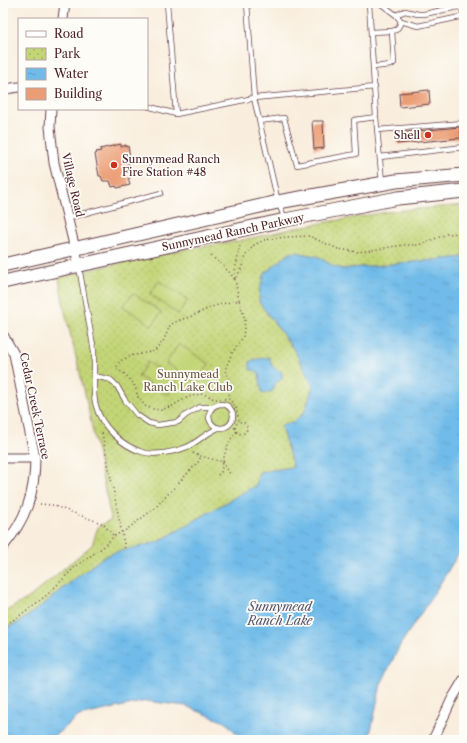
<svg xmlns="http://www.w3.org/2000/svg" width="467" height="743" font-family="'Libre Caslon Text',serif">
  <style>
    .park { fill: url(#park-dots); stroke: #867a51 }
    .pitch { fill: #c3d577; stroke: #867a51 }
    .water { fill: url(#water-ripples); stroke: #5d6d8a }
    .building { fill: #eb9d75 }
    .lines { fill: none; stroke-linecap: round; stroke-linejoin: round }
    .service-casing { stroke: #643e46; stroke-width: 6 }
    .minor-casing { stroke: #643e46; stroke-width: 11 }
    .secondary-casing { stroke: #643e46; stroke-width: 15 }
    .path { stroke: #643e46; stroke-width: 1.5; stroke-dasharray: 1 3; stroke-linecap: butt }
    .service { stroke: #fff; stroke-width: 4.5 }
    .minor { stroke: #fff; stroke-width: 9 }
    .secondary { stroke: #fff; stroke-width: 13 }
    .poi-dot { fill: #c8321e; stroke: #fdfcf7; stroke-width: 1.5 }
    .labels { text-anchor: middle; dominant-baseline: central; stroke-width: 3.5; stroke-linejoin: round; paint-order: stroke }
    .poi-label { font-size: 11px; fill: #4a1f2b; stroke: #fdfcf7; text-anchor: end }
    .street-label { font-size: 11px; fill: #4a1f2b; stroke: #fdfcf7 }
    .park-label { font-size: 11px; fill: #6e5642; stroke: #fdfcf7 }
    .water-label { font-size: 12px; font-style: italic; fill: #57566e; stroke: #fdfcf7 }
  </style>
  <defs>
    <pattern id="park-dots" width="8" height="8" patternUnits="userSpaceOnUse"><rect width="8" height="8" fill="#c3d577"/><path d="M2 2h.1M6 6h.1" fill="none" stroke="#a9b667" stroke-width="1.8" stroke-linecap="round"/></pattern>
    <pattern id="water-ripples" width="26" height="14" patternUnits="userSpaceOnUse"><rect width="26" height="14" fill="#70bbe9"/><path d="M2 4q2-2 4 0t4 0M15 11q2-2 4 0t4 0" fill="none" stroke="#62a0c8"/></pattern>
  </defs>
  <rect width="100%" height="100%" fill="#fdfcf7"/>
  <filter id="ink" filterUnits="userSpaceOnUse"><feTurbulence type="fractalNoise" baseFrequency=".025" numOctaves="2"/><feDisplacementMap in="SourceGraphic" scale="8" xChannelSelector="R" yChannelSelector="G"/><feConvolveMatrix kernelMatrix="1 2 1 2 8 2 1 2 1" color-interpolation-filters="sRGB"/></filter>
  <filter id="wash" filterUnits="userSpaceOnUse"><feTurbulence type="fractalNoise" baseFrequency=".012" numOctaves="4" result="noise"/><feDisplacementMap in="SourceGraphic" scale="16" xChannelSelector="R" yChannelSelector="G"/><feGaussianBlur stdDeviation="0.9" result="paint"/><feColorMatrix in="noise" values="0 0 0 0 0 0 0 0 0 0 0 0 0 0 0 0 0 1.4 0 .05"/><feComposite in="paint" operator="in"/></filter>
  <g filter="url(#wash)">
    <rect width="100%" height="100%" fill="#f9eede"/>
    <path class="park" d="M464 205V257L342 269 333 266 319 257 296 252 259 302 295 351 313 386 305 411 295 421 281 426 293 467 259 472 256 485 158 542 113 553 102 558 71 582 43 605 18 623 3 629V613L30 597 92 545 98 527 111 519 85 394 64 308 59 278 114 264 186 249 239 241 299 227 392 211Z"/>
    <path class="pitch" d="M159 281 188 300 178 314 150 294Z
      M133 293 161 312 152 326 123 306Z
      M179 344 209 364 196 383 166 363Z
      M148 362 176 382 167 395 138 376Z"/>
    <path class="water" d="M296 252 319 257 333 266 342 269 464 257V550L457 556 433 595 400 645 381 684 369 740H242L227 723 186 706 146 701 79 716 58 733 47 740H3V629L18 623 43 605 71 582 102 558 113 553 158 542 256 485 259 472 293 467 281 426 295 421 305 411 313 386 295 351 259 302 260 288 265 273 290 253Z
      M269 357C274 369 270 366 282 372 285 382 273 379 273 391L262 394 259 373 254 370H250V362L253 360Z"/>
    <g id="blocks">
      <path class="building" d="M429 90 430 104 400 107 399 93Z
        M312 121H323L324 148 314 149Z
        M460 127 461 138 397 144 396 133Z
        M121 144V147L126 145V147L128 146 130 157H128L129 160 128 161 131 173 129 174 130 178 128 179 130 185 117 188 116 186 112 187 110 181H103L101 176H99L95 154 97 153 96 152 101 151 100 149Z"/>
    </g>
  </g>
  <g filter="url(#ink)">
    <use href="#blocks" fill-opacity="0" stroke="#643e46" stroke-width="1"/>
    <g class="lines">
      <defs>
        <path id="service" d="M167 3 176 114 254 98 375 87
          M247 3 254 98 278 202 285 219
          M369 3 376 117 382 182
          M380 3 396 15
          M464 9 458 7 424 14H418L405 11 396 15 401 21 418 26 460 17 464 12
          M371 32 392 31
          M373 67 391 65 394 63 392 31 396 30 399 26 401 21
          M147 106 176 114
          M259 121 284 118 297 165 356 154 354 120 376 117
          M377 130 464 123
          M380 157 464 147
          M67 218 161 193
          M79 267 94 351V376
          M209 416a12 12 0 1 1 24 0a12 12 0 1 1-24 0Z
          M213 407H200L186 415 178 422 158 425 149 423 137 415 125 400 117 386 111 380 108 379 94 376C94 386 93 396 96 406 101 426 122 446 142 452 154 456 175 452 187 447 190 446 194 443 197 441 204 436 210 432 218 428"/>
        <path id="minor" d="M63 19 65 3
          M3 90 12 88 19 87
          M51 109 50 127 54 163 79 265
          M3 335 14 354 35 458C35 494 26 519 3 547
          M3 458H35
          M433 740 452 699 464 679"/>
        <path id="secondary" d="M3 265 278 202 396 181 464 175
          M3 282 285 220 398 198 464 191"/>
      </defs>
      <use href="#service" class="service-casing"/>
      <use href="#minor" class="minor-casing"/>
      <use href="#secondary" class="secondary-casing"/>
      <path class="path" d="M211 256C220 263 229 270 235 280V271L240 246
        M239 300 235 280 242 267 245 256 254 245 264 240 286 237 309 236 338 249 358 252 404 245H419L447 234 464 233
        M229 399H214L207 395 201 394 188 397 172 406 161 410 153 409 145 406 138 397 134 384 126 375 116 368 120 361 130 356 155 351 164 340 170 325 177 321 192 316 214 306 239 300 245 320 243 337 232 353 225 370 229 381V399L236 407 239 422
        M235 428a6 6 0 1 1 12 0a6 6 0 1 1-12 0Z
        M102 433 125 549
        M193 453 200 456 223 462C225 451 229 440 236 432
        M223 462 230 474
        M218 475 221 472 223 462
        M40 504 52 505 101 523 104 525 114 536
        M3 626 15 619 47 595 75 567 103 547 114 536 126 530 155 508 200 460V456"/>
      <use href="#service" class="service"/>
      <use href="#minor" class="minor"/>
      <use href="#secondary" class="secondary"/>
    </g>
  </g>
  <g class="poi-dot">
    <circle cx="428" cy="135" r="4"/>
    <circle cx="114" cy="165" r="4"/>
  </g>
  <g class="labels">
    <g class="poi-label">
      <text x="420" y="135">Shell</text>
      <text x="122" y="159" text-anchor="start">Sunnymead Ranch<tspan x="122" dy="13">Fire Station #48</tspan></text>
    </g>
    <g class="street-label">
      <text transform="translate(73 185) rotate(77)">Village Road</text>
      <text transform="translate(233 232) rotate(-12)">Sunnymead Ranch Parkway</text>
      <text transform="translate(35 406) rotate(78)">Cedar Creek Terrace</text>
    </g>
    <g class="park-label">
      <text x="188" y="374">Sunnymead<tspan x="188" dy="13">Ranch Lake Club</tspan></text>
    </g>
    <g class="water-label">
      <text x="280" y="606">Sunnymead<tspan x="280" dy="14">Ranch Lake</tspan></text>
    </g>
  </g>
  <rect width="467" height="743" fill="none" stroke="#fdfcf7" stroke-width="16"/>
  <rect x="18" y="18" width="130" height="92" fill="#fdfcf7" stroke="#b5a4a5"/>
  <rect x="26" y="31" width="20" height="6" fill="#ffffff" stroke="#b5a4a5"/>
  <text x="54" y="38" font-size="12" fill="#4a1f2b">Road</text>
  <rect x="26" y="48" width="20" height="12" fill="url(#park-dots)" stroke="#b5a4a5"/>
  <text x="54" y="58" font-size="12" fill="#4a1f2b">Park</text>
  <rect x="26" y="68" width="20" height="12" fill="url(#water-ripples)" stroke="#b5a4a5"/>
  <text x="54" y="78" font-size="12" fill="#4a1f2b">Water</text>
  <rect x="26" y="88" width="20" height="12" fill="#eb9d75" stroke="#b5a4a5"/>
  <text x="54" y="98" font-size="12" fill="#4a1f2b">Building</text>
</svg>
